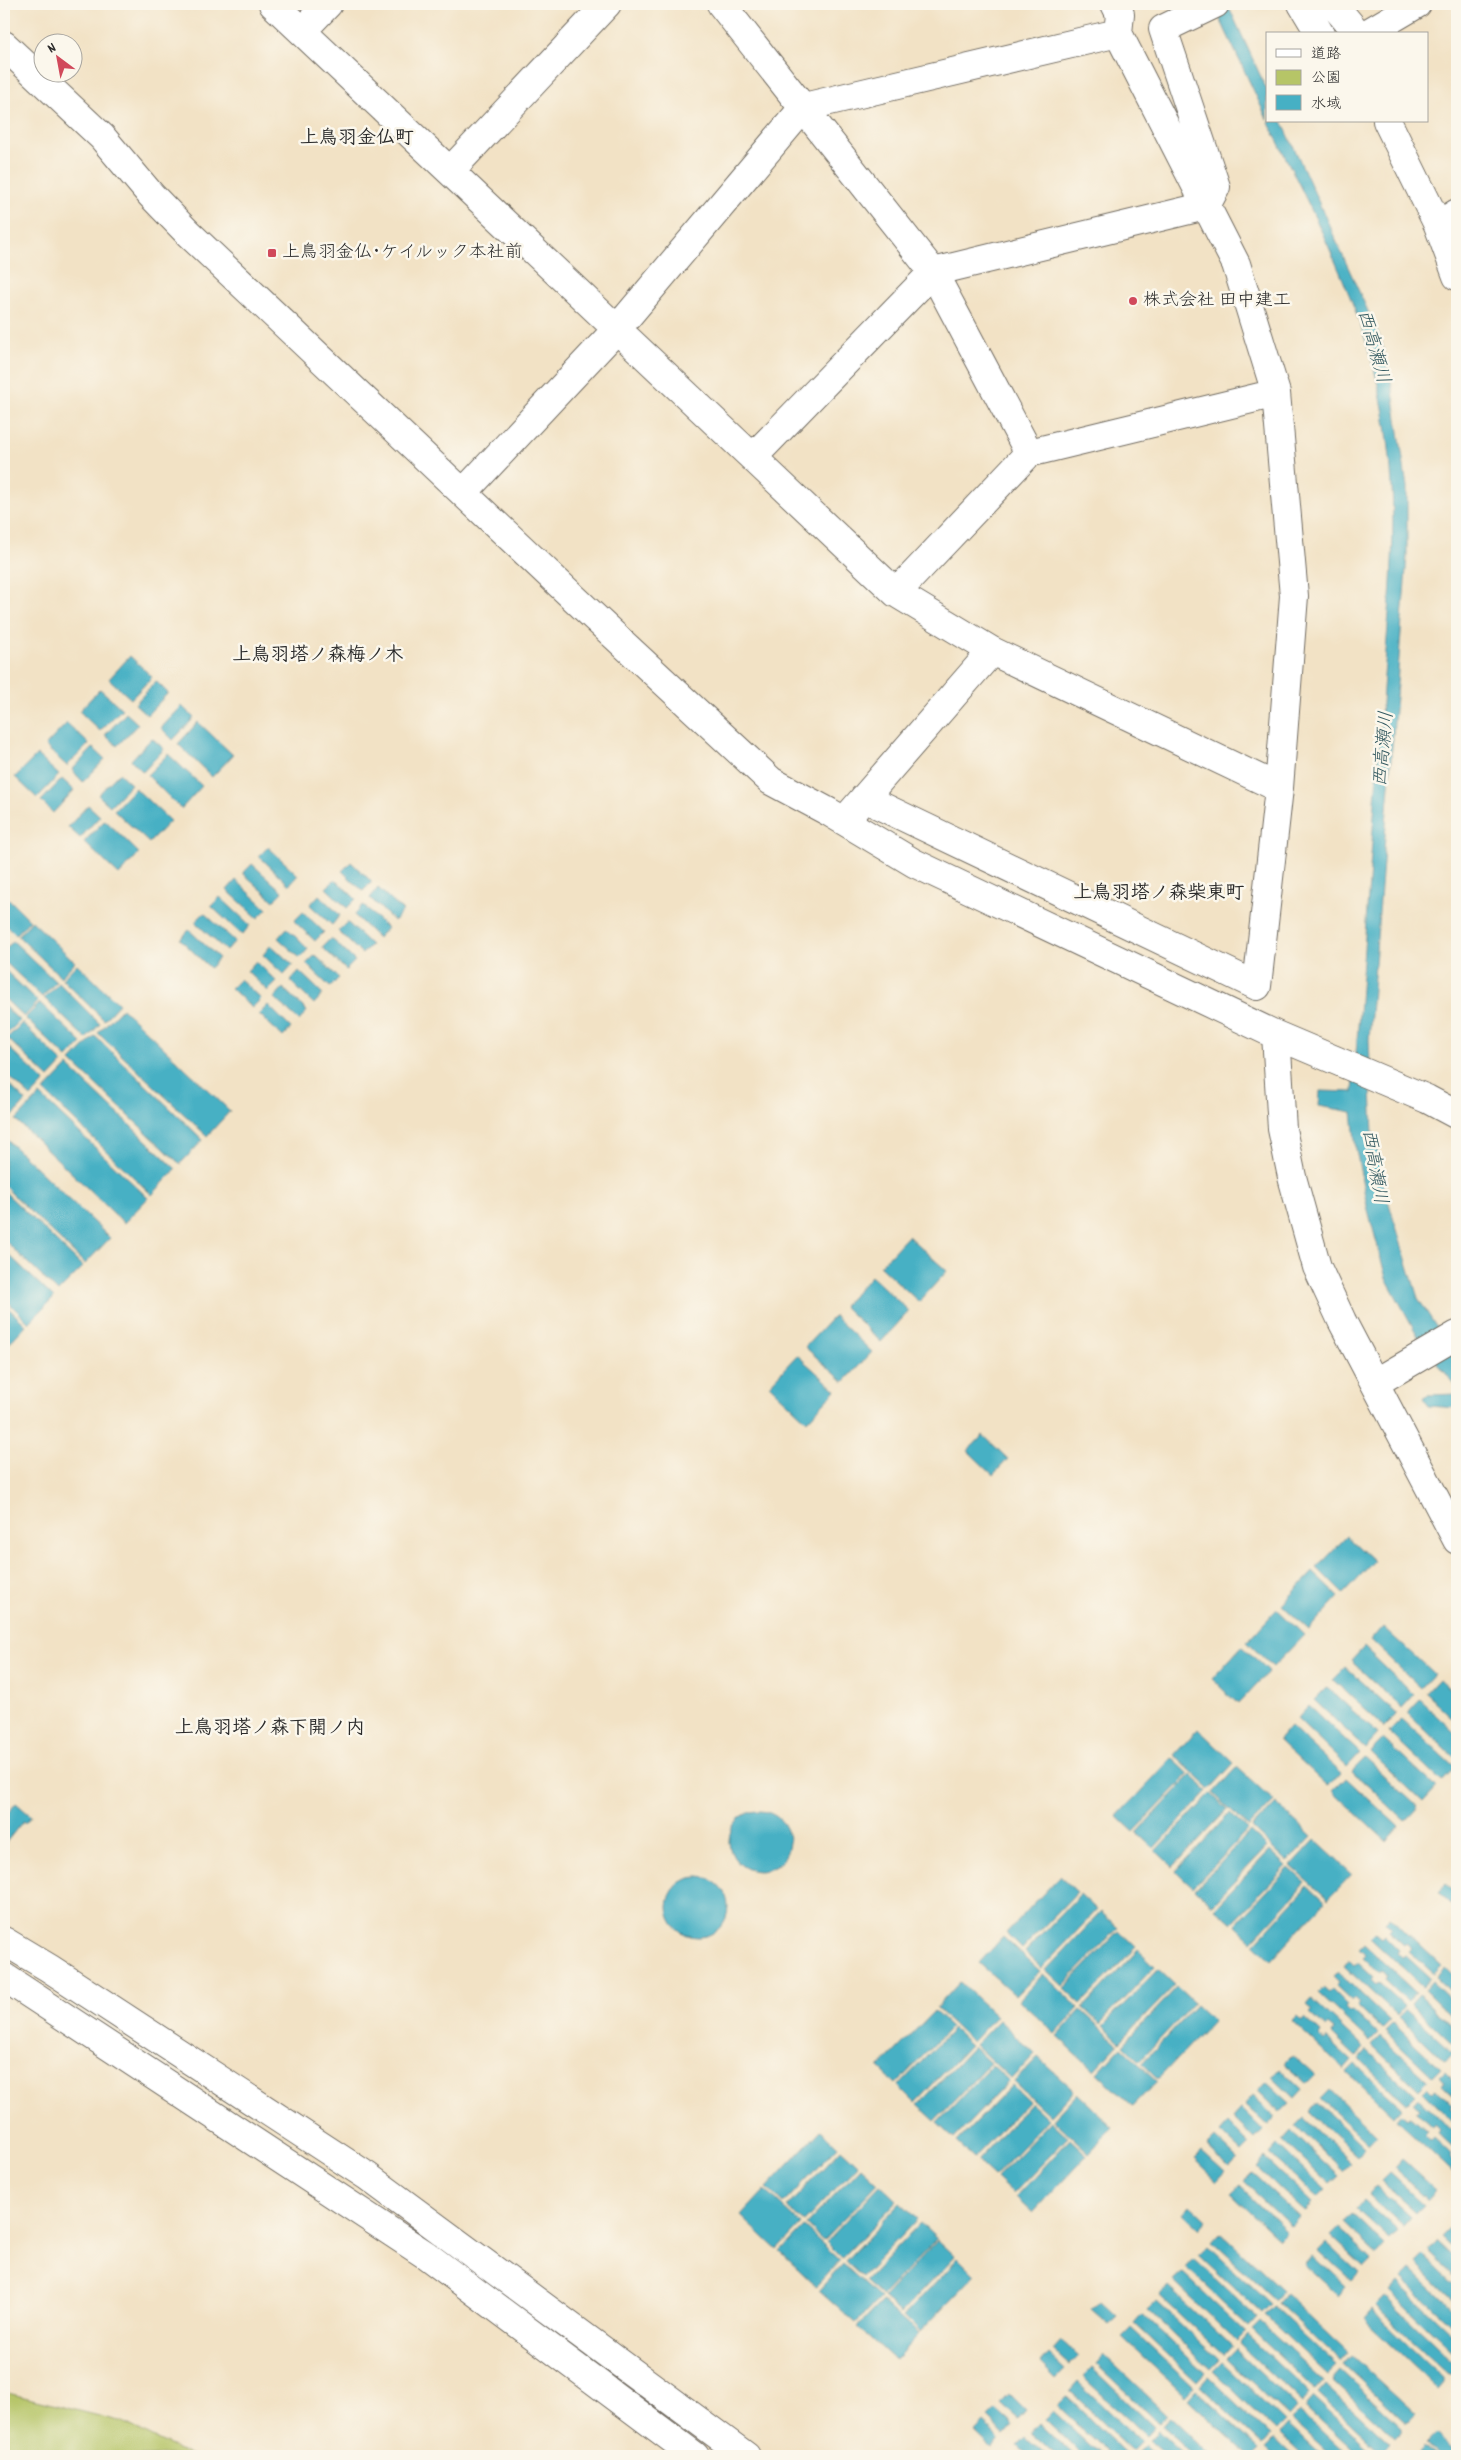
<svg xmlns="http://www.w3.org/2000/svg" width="1461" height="2460" font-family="Dekko,'Klee One',sans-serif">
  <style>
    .green { fill: #b6c567; stroke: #707849 }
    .water { fill: #46b0c4; stroke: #386e78 }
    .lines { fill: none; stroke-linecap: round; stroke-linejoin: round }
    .minor-casing { stroke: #716b61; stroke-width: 30 }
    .minor { stroke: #fff; stroke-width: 28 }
    .poi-dot { fill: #d1495b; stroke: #fbf7ec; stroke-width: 2 }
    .labels { text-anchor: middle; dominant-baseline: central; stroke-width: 5; stroke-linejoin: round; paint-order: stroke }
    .poi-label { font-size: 18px; fill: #2b2b2b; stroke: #fbf7ec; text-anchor: start }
    .neighbourhood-label { font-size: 19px; font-weight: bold; fill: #2b2b2b; stroke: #fbf7ec }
    .water-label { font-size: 19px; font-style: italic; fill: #345a61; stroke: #fbf7ec }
  </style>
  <rect width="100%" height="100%" fill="#fbf7ec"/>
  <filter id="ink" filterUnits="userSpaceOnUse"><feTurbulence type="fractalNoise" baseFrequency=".02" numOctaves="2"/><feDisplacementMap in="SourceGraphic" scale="10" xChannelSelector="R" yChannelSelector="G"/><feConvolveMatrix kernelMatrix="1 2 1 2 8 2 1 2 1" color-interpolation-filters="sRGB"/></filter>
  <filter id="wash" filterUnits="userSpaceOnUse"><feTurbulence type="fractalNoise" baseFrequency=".0096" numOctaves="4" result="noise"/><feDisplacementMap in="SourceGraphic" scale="20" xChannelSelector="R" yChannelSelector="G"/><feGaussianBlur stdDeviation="1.12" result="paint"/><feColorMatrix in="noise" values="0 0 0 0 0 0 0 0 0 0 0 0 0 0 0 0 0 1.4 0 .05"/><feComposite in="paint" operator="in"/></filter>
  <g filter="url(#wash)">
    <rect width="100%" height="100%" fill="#f2e2c5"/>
    <path class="green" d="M8 2393 123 2422 191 2456H4V2400Z"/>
    <path class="water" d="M1213 4 1228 5 1267 90V119Z
      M1268 121H1282L1381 340 1393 391 1407 487V556L1369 1040 1373 1135 1382 1167 1383 1184 1418 1298 1457 1360V1388L1420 1340 1386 1278 1367 1206 1356 1149 1352 1112 1319 1106 1320 1091 1353 1092C1363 962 1373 833 1382 703 1389 602 1402 510 1383 408 1364 306 1313 215 1268 121Z
      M130 656 152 677 131 699 109 679Z
      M156 681 168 693 147 715 135 704Z
      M100 689 122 709 100 731 79 711Z
      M182 706 194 718 173 740 161 728Z
      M126 713 138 724 117 746 105 735Z
      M198 722 233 755 212 777 178 744Z
      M67 723 89 744 67 766 45 746Z
      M152 738 164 749 143 772 131 760Z
      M93 748 105 759 83 782 72 770Z
      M168 754 202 786 181 809 147 775Z
      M37 755 59 775 37 798 15 777Z
      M119 773 131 784 110 806 98 795Z
      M62 779 74 790 53 813 41 801Z
      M135 788 170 821 149 843 114 810Z
      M88 805 100 816 80 838 68 827Z
      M105 820 139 853 119 875 84 842Z
      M268 847 298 875 289 885 259 856Z
      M351 862 372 882 363 891 342 871Z
      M252 864 283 892 274 901 243 873Z
      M335 879 356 899 347 908 326 888Z
      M236 880 267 909 258 918 227 890Z
      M378 888 403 911 394 921 370 898Z
      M4 894 30 920 16 935 4 923Z
      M319 895 340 915 332 925 310 905Z
      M220 897 250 925 242 935 211 906Z
      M363 905 387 928 378 938 354 915Z
      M303 912 324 932 315 941 294 921Z
      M204 913 235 941 226 951 195 922Z
      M32 921 75 962 61 977 18 936Z
      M347 922 371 945 362 954 338 931Z
      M287 928 308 949 300 958 278 938Z
      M189 930 219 958 210 968 180 939Z
      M331 938 355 961 346 970 322 947Z
      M13 941 56 982 42 997 4 961V951Z
      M271 945 293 965 284 975 263 955Z
      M315 955 339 978 330 987 306 964Z
      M256 961 277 982 268 991 247 971Z
      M77 964 119 1004 104 1020 62 979Z
      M4 969 38 1002 24 1017 4 998Z
      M299 971 323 994 314 1004 290 981Z
      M240 979 261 999 252 1008 231 988Z
      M59 983 100 1024 86 1039 44 998Z
      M283 988 307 1011 299 1021 274 998Z
      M40 1003 82 1043 67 1058 25 1018Z
      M268 1005 291 1028 283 1037 259 1014Z
      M4 1006 20 1021 5 1036 4 1034Z
      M122 1008 230 1111 207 1136 98 1033Z
      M22 1023 63 1063 49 1078 7 1038Z
      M95 1036 203 1140 180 1164 71 1061Z
      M4 1043 45 1082 31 1097 4 1072Z
      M68 1066 176 1169 152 1195 44 1091Z
      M4 1080 26 1101 12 1117 4 1109Z
      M40 1095 148 1198 124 1223 16 1120Z
      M4 1137 110 1238 85 1264 4 1186Z
      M4 1191 83 1267 58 1292 4 1240Z
      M908 1236 947 1271 919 1302 880 1266Z
      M4 1250 54 1298 29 1323 4 1298Z
      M871 1276 909 1311 881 1342 843 1306Z
      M4 1304 26 1325 4 1349Z
      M834 1316 872 1352 844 1382 805 1347Z
      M797 1355 836 1390 807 1421 769 1385Z
      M1457 1394V1408L1429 1406 1423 1398 1428 1395Z
      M983 1435 1008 1459 993 1475 968 1451Z
      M1347 1536 1374 1561 1343 1594 1317 1568Z
      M1313 1572 1339 1597 1309 1630 1282 1605Z
      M1277 1609 1304 1635 1273 1667 1247 1642Z
      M1383 1627 1434 1674 1421 1688 1371 1641Z
      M1242 1646 1269 1671 1238 1704 1212 1679Z
      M1364 1647 1414 1695 1402 1708 1351 1661Z
      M1346 1667 1397 1714 1384 1727 1333 1680Z
      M1439 1679 1457 1696V1722L1426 1693Z
      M1327 1687 1378 1734 1365 1748 1314 1700Z
      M1420 1699 1457 1734V1760L1407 1713Z
      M1309 1706 1360 1753 1347 1767 1297 1719Z
      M1402 1719 1455 1768 1442 1782 1389 1732Z
      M1290 1726 1341 1773 1328 1787 1278 1740Z
      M1198 1729 1234 1763 1210 1789 1174 1755Z
      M1383 1739 1436 1788 1423 1802 1370 1752Z
      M1172 1758 1189 1774 1134 1832 1117 1816Z
      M1365 1758 1418 1807 1405 1821 1352 1771Z
      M1237 1767 1274 1801 1249 1827 1213 1793Z
      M1191 1775 1208 1791 1154 1849 1137 1833Z
      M1346 1778 1399 1827 1386 1841 1333 1791Z
      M1211 1794 1228 1809 1173 1867 1156 1851Z
      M16 1803 31 1816 25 1823 23 1821 4 1845V1818Z
      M1276 1803 1312 1837 1288 1862 1252 1828Z
      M729 1841a30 30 0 1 1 60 0a30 30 0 1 1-60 0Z
      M1230 1813 1248 1829 1193 1887 1176 1871Z
      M1250 1831 1267 1847 1212 1905 1195 1889Z
      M1315 1840 1352 1874 1328 1899 1291 1866Z
      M1270 1850 1287 1866 1232 1923 1215 1908Z
      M1289 1868 1306 1883 1252 1941 1235 1925Z
      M1060 1876 1077 1892 1022 1949 1006 1933Z
      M668 1907a30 30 0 1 1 60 0a30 30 0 1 1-60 0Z
      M1446 1884 1457 1894V1910L1439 1892Z
      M1308 1886 1325 1902 1271 1960 1254 1944Z
      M1080 1894 1097 1910 1042 1968 1025 1952Z
      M1101 1912 1118 1928 1063 1986 1046 1970Z
      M1390 1917 1442 1966 1434 1974 1409 1951 1412 1948 1406 1943 1404 1945 1388 1931 1391 1928 1385 1922Z
      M1119 1931 1136 1947 1081 2004 1064 1988Z
      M1375 1933 1381 1938 1384 1935 1399 1950 1397 1953 1402 1958 1406 1956 1430 1978 1422 1987 1370 1938Z
      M1003 1937 1040 1971 1016 1996 979 1963Z
      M1364 1944 1416 1993 1408 2002 1384 1979 1386 1976 1381 1970 1378 1972 1362 1958 1365 1955 1359 1949Z
      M1138 1950 1155 1966 1100 2024 1083 2008Z
      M1349 1960 1354 1965 1357 1963 1373 1978 1371 1981 1376 1986 1379 1983 1404 2006 1396 2015 1344 1966Z
      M1445 1968 1457 1980V1996L1436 1977Z
      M1158 1969 1175 1985 1120 2042 1103 2026Z
      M1338 1972 1390 2021 1382 2029 1358 2006 1360 2003 1355 1998 1352 2001 1336 1986 1339 1983 1333 1977Z
      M1043 1974 1079 2008 1055 2034 1019 2000Z
      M1432 1981 1457 2005V2022L1424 1990Z
      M960 1982 996 2016 972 2042 936 2008Z
      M1177 1987 1194 2003 1139 2061 1123 2045Z
      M1323 1988 1329 1993 1332 1990 1347 2005 1345 2008 1350 2013 1353 2011 1378 2034 1370 2042 1318 1993Z
      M1419 1995 1457 2031V2048L1411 2004Z
      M1312 1999 1364 2048 1356 2057 1332 2034 1334 2030 1328 2025 1326 2028 1310 2013 1313 2010 1307 2005Z
      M1196 2005 1213 2021 1158 2079 1142 2063Z
      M1406 2009 1454 2054 1445 2062 1398 2017Z
      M1081 2010 1118 2044 1094 2070 1057 2036Z
      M934 2011 951 2027 896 2084 879 2068Z
      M1297 2016 1302 2021 1305 2018 1321 2033 1319 2036 1325 2041 1327 2038 1352 2061 1344 2070 1292 2021Z
      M999 2020 1035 2054 1011 2079 975 2045Z
      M1393 2023 1440 2068 1432 2076 1385 2031Z
      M953 2029 970 2045 915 2103 898 2086Z
      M1380 2036 1428 2081 1419 2090 1372 2045Z
      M973 2047 990 2063 935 2121 918 2105Z
      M1121 2047 1157 2081 1133 2106 1097 2073Z
      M1367 2050 1415 2095 1406 2104 1359 2059Z
      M1292 2055 1315 2076 1307 2084 1284 2063Z
      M1038 2057 1074 2090 1050 2116 1014 2082Z
      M1355 2064 1402 2108 1394 2117 1347 2072Z
      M992 2065 1009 2081 954 2139 937 2123Z
      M1280 2068 1302 2089 1294 2098 1272 2077Z
      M1444 2071 1457 2084V2099L1442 2085 1444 2082 1439 2076Z
      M1266 2082 1289 2103 1280 2112 1258 2091Z
      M1012 2085 1029 2101 974 2158 957 2142Z
      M1428 2087 1433 2092 1436 2089 1452 2104 1450 2107 1455 2112 1457 2111V2125L1423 2092Z
      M1330 2090 1377 2135 1369 2144 1321 2099Z
      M1077 2093 1113 2127 1089 2153 1053 2119Z
      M1253 2096 1276 2117 1268 2126 1245 2105Z
      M1418 2098 1457 2135 1456 2150 1438 2133 1440 2130 1434 2124 1432 2127 1416 2112 1419 2109 1413 2104Z
      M1031 2103 1048 2119 994 2177 977 2161Z
      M1318 2103 1365 2148 1357 2157 1309 2112Z
      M1241 2109 1263 2131 1255 2139 1233 2118Z
      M1402 2114 1408 2119 1411 2117 1427 2131 1424 2134 1430 2140 1433 2137 1451 2154 1449 2157 1454 2163 1457 2160V2176L1397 2120Z
      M1304 2118 1351 2163 1343 2171 1296 2126Z
      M1051 2121 1068 2137 1013 2194 996 2178Z
      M1228 2123 1250 2145 1242 2153 1220 2132Z
      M821 2130 838 2146 783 2204 767 2188Z
      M1291 2131 1339 2176 1330 2184 1283 2140Z
      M1215 2138 1237 2159 1229 2167 1207 2146Z
      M1070 2139 1087 2155 1033 2213 1016 2197Z
      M1278 2145 1326 2190 1318 2198 1270 2154Z
      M841 2149 858 2165 804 2222 787 2207Z
      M1202 2151 1225 2172 1217 2181 1194 2159Z
      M1265 2158 1313 2203 1305 2212 1257 2167Z
      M1402 2159 1436 2190 1428 2199 1394 2168Z
      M861 2167 878 2183 823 2241 806 2225Z
      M1252 2173 1300 2217 1292 2226 1244 2181Z
      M1390 2173 1424 2204 1416 2212 1382 2181Z
      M880 2185 897 2201 842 2258 826 2242Z
      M1240 2186 1287 2231 1279 2239 1231 2194Z
      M1377 2186 1411 2217 1403 2226 1369 2195Z
      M765 2190 801 2224 777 2250 741 2216Z
      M1364 2200 1398 2231 1390 2240 1356 2209Z
      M900 2203 917 2219 862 2277 845 2261Z
      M1190 2204 1207 2220 1199 2229 1182 2213Z
      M1352 2214 1385 2245 1377 2254 1344 2223Z
      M920 2223 937 2239 882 2296 865 2281Z
      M804 2227 840 2260 816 2286 780 2252Z
      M1339 2228 1372 2259 1364 2267 1331 2236Z
      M1450 2228 1457 2235V2252L1441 2237Z
      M1220 2232 1283 2291 1275 2300 1212 2241Z
      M938 2240 955 2256 901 2313 883 2298Z
      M1326 2242 1359 2273 1352 2281 1318 2250Z
      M1437 2242 1457 2261V2278L1429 2251Z
      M1208 2246 1271 2305 1262 2314 1199 2255Z
      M1312 2255 1346 2286 1338 2295 1304 2264Z
      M1424 2256 1457 2287V2304L1416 2264Z
      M958 2258 975 2275 920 2332 904 2316Z
      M1194 2259 1257 2318 1249 2327 1186 2268Z
      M843 2264 880 2298 856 2323 819 2290Z
      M1411 2270 1457 2313V2330L1402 2279Z
      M1182 2273 1245 2332 1236 2341 1173 2281Z
      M1398 2283 1457 2339V2355L1390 2292Z
      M1168 2287 1231 2346 1223 2355 1160 2296Z
      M1286 2294 1349 2353 1341 2362 1278 2303Z
      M1385 2297 1457 2365V2371L1454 2374 1450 2375 1376 2306Z
      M1100 2300 1117 2316 1108 2324 1091 2309Z
      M882 2301 919 2334 895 2360 858 2326Z
      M1156 2301 1219 2360 1210 2369 1148 2310Z
      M1274 2307 1337 2366 1328 2375 1265 2316Z
      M1372 2310 1445 2379V2383L1439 2390 1364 2319Z
      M1142 2314 1205 2373 1197 2382 1134 2323Z
      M1260 2322 1323 2381 1315 2390 1252 2330Z
      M1131 2328 1194 2387 1185 2396 1122 2337Z
      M1247 2335 1310 2394 1302 2403 1239 2344Z
      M1061 2341 1078 2357 1070 2365 1053 2350Z
      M1235 2349 1297 2408 1289 2417 1226 2358Z
      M1048 2354 1065 2370 1056 2379 1040 2363Z
      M1104 2355 1167 2414 1159 2423 1096 2364Z
      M1352 2356 1416 2415 1409 2422H1405L1344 2365Z
      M1222 2362 1285 2422 1276 2431 1213 2371Z
      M1092 2368 1154 2427 1146 2436 1083 2377Z
      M1340 2370 1401 2427V2432L1395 2438 1332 2379Z
      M1208 2377 1271 2436 1263 2445 1200 2386Z
      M1078 2383 1141 2442 1132 2451 1070 2392Z
      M1326 2384 1390 2443 1384 2450H1379L1318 2393Z
      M1196 2390 1259 2449 1252 2456H1249L1188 2399Z
      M1010 2395 1026 2411 1018 2420 1001 2404Z
      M1066 2396 1128 2456H1111L1057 2405Z
      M1314 2397 1375 2454V2456H1360L1306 2406Z
      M996 2410 1013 2425 1005 2434 988 2418Z
      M1053 2411 1102 2456H1084L1045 2419Z
      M1301 2411 1349 2456H1331L1292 2420Z
      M1170 2417 1211 2456H1194L1162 2426Z
      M984 2423 1000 2438 992 2448 975 2432Z
      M1040 2424 1075 2456H1057L1032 2433Z
      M1288 2425 1321 2456H1303L1280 2434Z
      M1158 2431 1185 2456H1167L1149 2440Z
      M1436 2434 1457 2454V2456H1439L1426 2444Z
      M1027 2437 1047 2456H1029L1018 2446Z
      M1275 2439 1293 2456H1275L1266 2448Z
      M1145 2445 1157 2456H1139L1136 2454Z
      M1424 2446 1435 2456H1414Z"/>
  </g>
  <g filter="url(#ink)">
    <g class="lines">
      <defs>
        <path id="minor" d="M273 4 896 593 992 651 1279 788
          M721 4 933 272 1029 453
          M1302 4 1320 34
          M1333 4 1358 34
          M302 31 328 4
          M1366 34 1417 4
          M4 45 102 137 151 195 188 233 590 613 771 781 829 812 914 863 1276 1035 1427 1099 1457 1115
          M1387 121 1438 225 1457 276
          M450 171 607 4
          M1438 225 1457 213
          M753 457 933 272 1206 206 1216 187 1163 29 1215 4
          M463 493 617 329 804 107 1118 33
          M896 593 1029 453 1276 393
          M864 798 1257 986 1279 788 1294 596 1276 393 1236 264 1118 33 1120 14 1115 4
          M852 812 992 651
          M1276 1035 1282 1129 1292 1177 1317 1267 1342 1321 1457 1540
          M1375 1383 1457 1335
          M4 1941 49 1968 367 2176 746 2456
          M4 1977 426 2255 695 2456"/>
      </defs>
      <use href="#minor" class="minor-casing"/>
      <use href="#minor" class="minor"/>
    </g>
  </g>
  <g class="poi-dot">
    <rect x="267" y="248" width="10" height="10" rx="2.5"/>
    <circle cx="1133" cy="301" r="5"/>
  </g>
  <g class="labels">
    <g class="poi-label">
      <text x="282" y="253">上鳥羽金仏･ケイルック本社前</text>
      <text x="1143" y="301">株式会社 田中建工</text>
    </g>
    <g class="neighbourhood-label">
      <text x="357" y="139">上鳥羽金仏町</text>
      <text x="318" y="656">上鳥羽塔ノ森梅ノ木</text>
      <text x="1159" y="894">上鳥羽塔ノ森柴東町</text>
      <text x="270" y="1729">上鳥羽塔ノ森下開ノ内</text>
    </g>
    <g class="water-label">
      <text transform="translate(1372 347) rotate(74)">西高瀬川</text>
      <text transform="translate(1385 749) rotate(-85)">西高瀬川</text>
      <text transform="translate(1373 1167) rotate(80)">西高瀬川</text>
    </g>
  </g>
  <rect width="1461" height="2460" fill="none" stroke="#fbf7ec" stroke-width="20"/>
  <rect x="1266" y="32" width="162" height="90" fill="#fbf7ec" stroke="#a8a59f"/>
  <rect x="1276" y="49" width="25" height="8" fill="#ffffff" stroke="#a8a59f"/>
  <text x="1311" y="58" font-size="15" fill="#2b2b2b">道路</text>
  <rect x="1276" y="70" width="25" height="15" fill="#b6c567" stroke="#a8a59f"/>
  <text x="1311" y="82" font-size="15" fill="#2b2b2b">公園</text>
  <rect x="1276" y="95" width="25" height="15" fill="#46b0c4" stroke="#a8a59f"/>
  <text x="1311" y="108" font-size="15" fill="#2b2b2b">水域</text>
  <g transform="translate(58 58) rotate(328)"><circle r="24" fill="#fbf7ec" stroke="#a8a59f"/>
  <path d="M0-4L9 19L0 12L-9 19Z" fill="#d1495b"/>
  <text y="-8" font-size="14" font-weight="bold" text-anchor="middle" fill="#2b2b2b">N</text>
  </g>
</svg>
